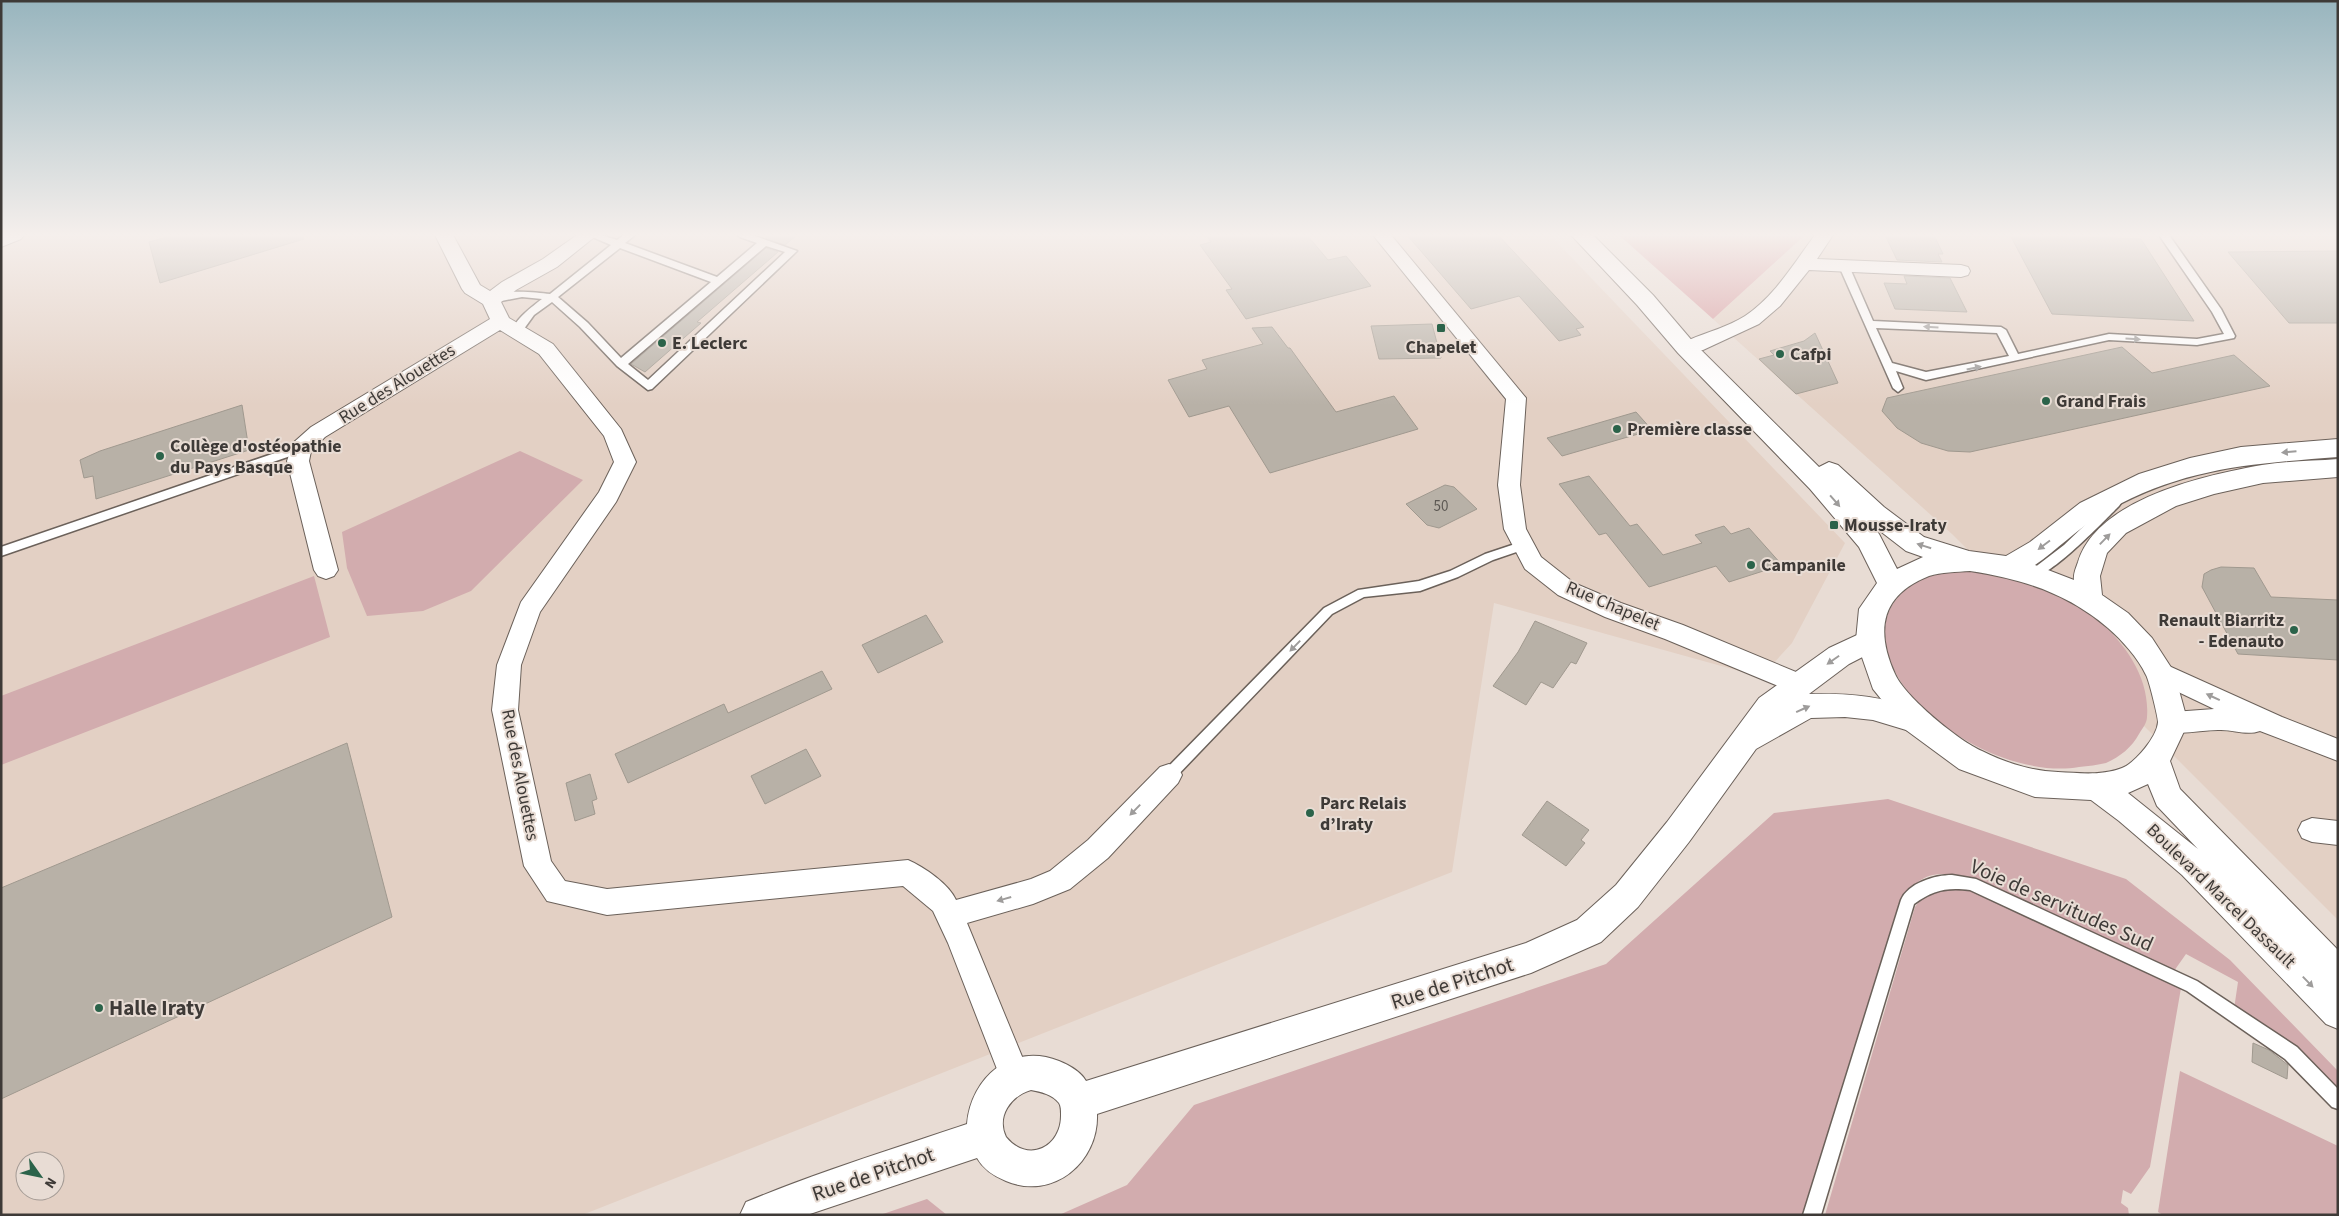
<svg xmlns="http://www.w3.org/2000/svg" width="2339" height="1216" font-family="'Source Sans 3',sans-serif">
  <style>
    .built { fill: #e3d0c4; fill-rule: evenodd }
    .green { fill: #d2acae }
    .forest { fill: #d79a9f }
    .building { fill: #b8b1a7; stroke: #a0998f }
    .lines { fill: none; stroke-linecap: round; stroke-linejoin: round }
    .service-casing { stroke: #6b615a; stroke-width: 3 }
    .minor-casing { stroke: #6b615a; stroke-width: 2 }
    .tertiary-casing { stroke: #6b615a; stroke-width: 2 }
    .primary-casing { stroke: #6b615a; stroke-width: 2 }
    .service { fill: #fff; fill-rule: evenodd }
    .minor { fill: #fff; fill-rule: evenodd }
    .tertiary { fill: #fff; fill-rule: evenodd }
    .primary { fill: #fff; fill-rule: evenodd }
    .oneway { fill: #9e9c9b }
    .poi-dot { fill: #2b634a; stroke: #e8dcd4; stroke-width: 2 }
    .labels { text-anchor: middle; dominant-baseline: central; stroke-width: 4; stroke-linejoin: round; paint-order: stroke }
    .number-label { font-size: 15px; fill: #5c5853 }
    .poi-label { font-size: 18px; font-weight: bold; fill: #3e3a37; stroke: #e8dcd4; text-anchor: start }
    .street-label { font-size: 18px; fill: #3e3a37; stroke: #e8dcd4 }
    .near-street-label { font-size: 21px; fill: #3e3a37; stroke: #e8dcd4 }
    .near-poi-label { font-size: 21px; font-weight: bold; fill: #3e3a37; stroke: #e8dcd4; text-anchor: start }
  </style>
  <rect width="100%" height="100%" fill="#e8dcd4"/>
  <path class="built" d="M1 235H1550L1845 543 1792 643 1761 677 1494 603 1452 872 582 1215H1ZM25 1161H55V1191H25Z
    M1805 235H2338V920L1952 534 1713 319Z"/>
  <path class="green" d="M520 451 583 480 471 591 423 611 367 616 347 568 342 532Z
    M1973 571C2018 578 2061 590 2098 620 2126 644 2150 679 2147 717 2147 723 2142 729 2139 734 2132 747 2120 757 2106 763 2098 765 2088 766 2079 767 2012 779 1907 721 1888 654 1883 635 1883 617 1895 601 1905 588 1919 578 1935 574 1947 571 1961 572 1973 571Z
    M314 576 330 637 1 765V696Z
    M1888 799 2126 879 2230 960 2338 1071V1091L2234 1009 2238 982 2186 954 2174 971 1969 877C1935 871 1922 872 1901 900L1810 1215H1059L1127 1185 1194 1105 1606 964 1774 813Z
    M1951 887 1975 890 2169 980 2181 988 2150 1167 2131 1194 2123 1190 2121 1203 2128 1208 2129 1215H1825L1915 907 1926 892Z
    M2180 1071 2338 1146V1215H2163L2158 1212Z
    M927 1199 947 1215H880Z"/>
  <path class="forest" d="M1619 235H1805L1713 319Z"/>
  <path class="building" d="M174 235H303L304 239 160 283 149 242Z
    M769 235H797L785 245 765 238Z
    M1206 235H1307L1328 260 1346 256 1371 286 1246 319 1226 290 1232 289 1200 245 1211 242Z
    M1407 235H1498L1584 327 1576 329 1581 335 1559 341 1519 296 1471 309Z
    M1885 235H1934L1943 254H1938L1942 262 1897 260Z
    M2010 235 2141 239 2194 321 2052 314Z
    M766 248 778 252 697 322 701 323 645 372 631 364Z
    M2338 251V323H2289L2228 252Z
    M1904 276 1950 278 1967 312 1895 309 1884 283 1907 284Z
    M1432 324 1441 358 1379 359 1371 326Z
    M1272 327 1288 348H1290L1336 412 1394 396 1418 429 1270 473 1229 406 1189 417 1168 380 1207 369 1202 360 1263 344 1252 328Z
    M1815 333 1838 383 1796 394 1759 359 1774 355 1770 351 1804 341Z
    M2122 347 2152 373 2234 355 2270 386 1970 452 1948 451 1921 443 1897 428 1882 411 1887 398Z
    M242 405 249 450 96 499 93 476 84 478 80 460 100 451Z
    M1636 412 1652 430 1562 456 1547 438Z
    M1589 476 1630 526 1637 524 1663 555 1702 543 1695 535 1724 526 1731 534 1749 528 1782 565 1729 582 1716 566 1649 587 1606 533 1599 535 1559 484Z
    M1445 485 1454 487 1477 509 1439 528 1427 525 1406 504Z
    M2221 567 2254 568 2271 597 2338 600V660L2238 654 2202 587 2204 574 2211 570Z
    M926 615 943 642 878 673 862 645Z
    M1535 621 1587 643 1576 664 1571 662 1553 688 1541 682 1526 705 1493 686 1518 652Z
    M822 671 832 689 628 783 615 754 724 704 728 713Z
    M347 743 392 917 1 1099V888Z
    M806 749 821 776 765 804 751 776Z
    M590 774 597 799 592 801 595 814 575 821 566 783Z
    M1547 801 1589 830 1581 840 1585 843 1566 866 1522 835Z
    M2253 1043 2269 1050 2288 1065 2287 1079 2252 1062Z"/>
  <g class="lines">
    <defs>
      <path id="service" d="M588 235H601L617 240 624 235H635L625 243 717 277 757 243 740 237 738 235H752L797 251 652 389 648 390 617 366 580 327 552 302 534 315 521 333H513C511 322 533 306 542 299L522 297 491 303 486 300C499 288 533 292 550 294L611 245ZM766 246 785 252 648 380 628 364ZM620 248 711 282 621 358 588 323 558 297Z
        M2159 235H2169L2221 309 2235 336 2234 338 2197 345 2109 340 1926 380 1896 371 1903 388 1898 392 1893 388 1839 266 1844 263 1849 266 1873 321 2001 327 2006 330 2018 354 2109 334 2197 339 2224 334 2212 312ZM1876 328 1997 333 2009 356 1926 372 1892 363Z
        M301 444 305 445 307 448 305 451 1 556V547Z
        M2115 499 2119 500 2121 503 2119 506C2106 519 2046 582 2030 577L2028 574 2030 571 2064 545 2111 500Z
        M1524 541 1528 542 1530 545 1528 548 1493 560 1458 577 1420 591 1364 597 1332 614 1174 779 1169 781 1164 779 1162 775 1164 771 1324 608 1358 590 1419 581 1450 571 1485 554Z
        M1952 875 1976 879 2197 981 2297 1047 2338 1089V1109L2332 1107 2285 1059 2187 991 1970 890C1947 887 1933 890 1914 904L1821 1215H1803L1901 900C1908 883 1935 875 1952 875Z"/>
      <path id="minor" d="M1 235H24L21 239 1 247Z
        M435 235H453L480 285 490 291 502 282 543 259 577 235H597L557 267 516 290 501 302 509 318 553 344 621 429 636 462 616 502 540 612 521 665 518 710 551 861 565 881 607 889 908 860C924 867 949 884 956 900L1031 879 1050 871 1088 840 1160 767 1169 764 1178 767 1182 775 1178 783 1108 858 1070 889 1033 904 967 923 1030 1076 1026 1087 1015 1091 1004 1087 948 943 933 911 903 886 607 915 547 901 524 866 492 710 497 665 521 602 599 492 614 462 604 436 539 354 500 330 325 437 311 451 309 461 338 570 334 576 326 579 318 576 314 570 287 461 293 443 311 427 490 319 483 304 465 293 462 289Z
        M1373 235H1391L1526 398 1520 485 1526 529 1541 557 1574 583 1621 603 1683 625 1808 677 1811 684 1808 691 1799 694 1790 691 1665 639 1605 617 1558 595 1525 569 1504 529 1498 485 1506 399Z
        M1815 235H1833L1817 259 1961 265 1968 267 1970 271 1968 275 1961 277 1809 270 1780 306 1759 324 1703 350 1696 351 1689 350 1686 345 1689 340C1707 332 1728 327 1745 316 1775 296 1794 263 1815 235Z
        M2160 662 2282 717 2338 739V761L2260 731C2246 736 2233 729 2218 730 2200 730 2181 736 2164 730L2160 723 2164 716 2173 712 2214 709 2151 679 2148 672 2151 665Z
        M2312 818 2338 821V845L2312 842 2302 838 2298 830 2302 822Z"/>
      <path id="tertiary" d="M1870 629 1880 632 1884 640 1880 648 1849 664 1809 694C1856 693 1882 697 1926 712L1931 721 1926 730 1916 733 1873 720 1845 717 1811 718 1756 749 1689 842 1638 907 1601 942 1531 973 1097 1114C1099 1162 1053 1201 1006 1181 994 1176 984 1170 977 1158L807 1215H740L746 1202C818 1172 893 1149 967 1124 971 1077 1012 1042 1059 1061 1069 1065 1081 1072 1086 1081L1526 943 1577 920 1616 885 1667 822 1759 698 1829 648ZM1031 1090C1041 1092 1052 1094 1059 1103 1061 1106 1061 1110 1061 1114 1062 1147 1028 1164 1006 1137 996 1116 1011 1096 1031 1090Z"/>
      <path id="primary" d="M1571 235H1593L1653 295 1694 343 1819 467 1829 462 1838 465 1884 507 1924 537 1969 551 2006 556 2030 542 2080 503 2139 474 2190 458 2241 447 2338 439V457C2249 464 2178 468 2099 516 2076 530 2057 550 2035 565L2074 580C2073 574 2076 568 2078 562 2097 499 2205 475 2262 465 2287 461 2313 461 2338 459V477L2263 483 2214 494 2176 506 2126 533 2107 553 2100 576 2102 595 2128 613 2152 638 2174 672 2188 723 2170 761 2180 789 2338 950V1029L2326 1024 2182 875 2119 821 2091 800 2035 797 1959 769 1906 730 1873 689 1856 640 1859 609 1877 583 1859 547 1810 489 1678 353 1637 305ZM1871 524 1906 551 1923 557 1897 569 1879 534ZM1970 571C2022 579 2067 593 2108 628 2122 640 2138 658 2146 675 2149 680 2158 717 2158 722 2157 737 2135 763 2122 768 2101 776 2079 773 2058 772 2032 771 2006 763 1982 751 1959 741 1905 697 1895 674 1875 630 1881 595 1929 576 1941 572 1957 572 1970 571ZM2148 784 2157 806 2198 849 2128 793Z"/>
    </defs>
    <use href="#service" class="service-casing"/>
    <use href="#minor" class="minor-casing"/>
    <use href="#tertiary" class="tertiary-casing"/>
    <use href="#primary" class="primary-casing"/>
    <use href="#service" class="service"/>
    <use href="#minor" class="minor"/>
    <use href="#tertiary" class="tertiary"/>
    <use href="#primary" class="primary"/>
  </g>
  <defs><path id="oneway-solid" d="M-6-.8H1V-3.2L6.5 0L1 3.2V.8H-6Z" transform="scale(1.25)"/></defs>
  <g class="oneway">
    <use href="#oneway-solid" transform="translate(1931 327) rotate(-177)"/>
    <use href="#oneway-solid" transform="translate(2133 339) rotate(3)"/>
    <use href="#oneway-solid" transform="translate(1974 368) rotate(-12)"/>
    <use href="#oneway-solid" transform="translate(2289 452) rotate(175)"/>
    <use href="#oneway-solid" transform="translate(1835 501) rotate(49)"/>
    <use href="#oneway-solid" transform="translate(2105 539) rotate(-46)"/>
    <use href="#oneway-solid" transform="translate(2044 545) rotate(143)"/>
    <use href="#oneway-solid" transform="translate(1924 546) rotate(-163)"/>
    <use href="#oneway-solid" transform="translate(1295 646) rotate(134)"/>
    <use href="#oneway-solid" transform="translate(1833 660) rotate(145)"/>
    <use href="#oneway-solid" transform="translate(2213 697) rotate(-155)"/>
    <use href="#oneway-solid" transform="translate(1803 709) rotate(-24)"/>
    <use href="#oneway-solid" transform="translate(1135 810) rotate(134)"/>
    <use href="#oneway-solid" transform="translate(1004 899) rotate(164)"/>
    <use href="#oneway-solid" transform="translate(2308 982) rotate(46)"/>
  </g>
  <linearGradient id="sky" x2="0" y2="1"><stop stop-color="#98b5be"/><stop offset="0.58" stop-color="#f5efec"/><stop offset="1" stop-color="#f5efec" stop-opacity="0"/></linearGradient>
  <rect width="2339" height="405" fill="url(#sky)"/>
  <g class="poi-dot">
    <rect x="1436" y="323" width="10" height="10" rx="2.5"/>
    <circle cx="662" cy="343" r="5"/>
    <circle cx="1780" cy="354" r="5"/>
    <circle cx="2046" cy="401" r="5"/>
    <circle cx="1617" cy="429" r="5"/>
    <circle cx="160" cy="456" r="5"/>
    <rect x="1829" y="520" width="10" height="10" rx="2.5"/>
    <circle cx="1751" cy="565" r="5"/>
    <circle cx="2294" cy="630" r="5"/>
    <circle cx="1310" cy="813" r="5"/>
    <circle cx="99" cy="1008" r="5"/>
  </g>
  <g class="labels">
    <g class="number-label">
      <text x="1441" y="506">50</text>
    </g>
    <g class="poi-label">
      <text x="672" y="343">E. Leclerc</text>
      <text x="1441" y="347" text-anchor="middle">Chapelet</text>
      <text x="1790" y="354">Cafpi</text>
      <text x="2056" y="401">Grand Frais</text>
      <text x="1627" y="429">Première classe</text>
      <text x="170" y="446">Collège d'ostéopathie<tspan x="170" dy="21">du Pays Basque</tspan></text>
      <text x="1844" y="525">Mousse-Iraty</text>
      <text x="1761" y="565">Campanile</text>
      <text x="2284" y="620" text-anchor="end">Renault Biarritz<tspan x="2284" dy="21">- Edenauto</tspan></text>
      <text x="1320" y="803">Parc Relais<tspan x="1320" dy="21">d’Iraty</tspan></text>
    </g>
    <g class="street-label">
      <text transform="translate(397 384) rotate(-32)">Rue des Alouettes</text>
      <text transform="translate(1613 606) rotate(23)">Rue Chapelet</text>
      <text transform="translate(520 775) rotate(79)">Rue des Alouettes</text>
      <text transform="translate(2221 896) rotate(44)">Boulevard Marcel Dassault</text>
    </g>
    <g class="near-street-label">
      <text transform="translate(2062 905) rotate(24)">Voie de servitudes Sud</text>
      <text transform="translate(1452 983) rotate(-18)">Rue de Pitchot</text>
      <text transform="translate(873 1174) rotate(-19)">Rue de Pitchot</text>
    </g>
    <g class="near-poi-label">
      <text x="109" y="1008">Halle Iraty</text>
    </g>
  </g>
  <rect width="2339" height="1216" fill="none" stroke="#3e3a37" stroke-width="5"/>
  <g transform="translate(40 1176) rotate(123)"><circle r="24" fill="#e8dcd4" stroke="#a49b95"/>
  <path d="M0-4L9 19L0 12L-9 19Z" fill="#2b634a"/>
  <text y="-8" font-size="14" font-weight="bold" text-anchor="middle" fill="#3e3a37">N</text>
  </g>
</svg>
